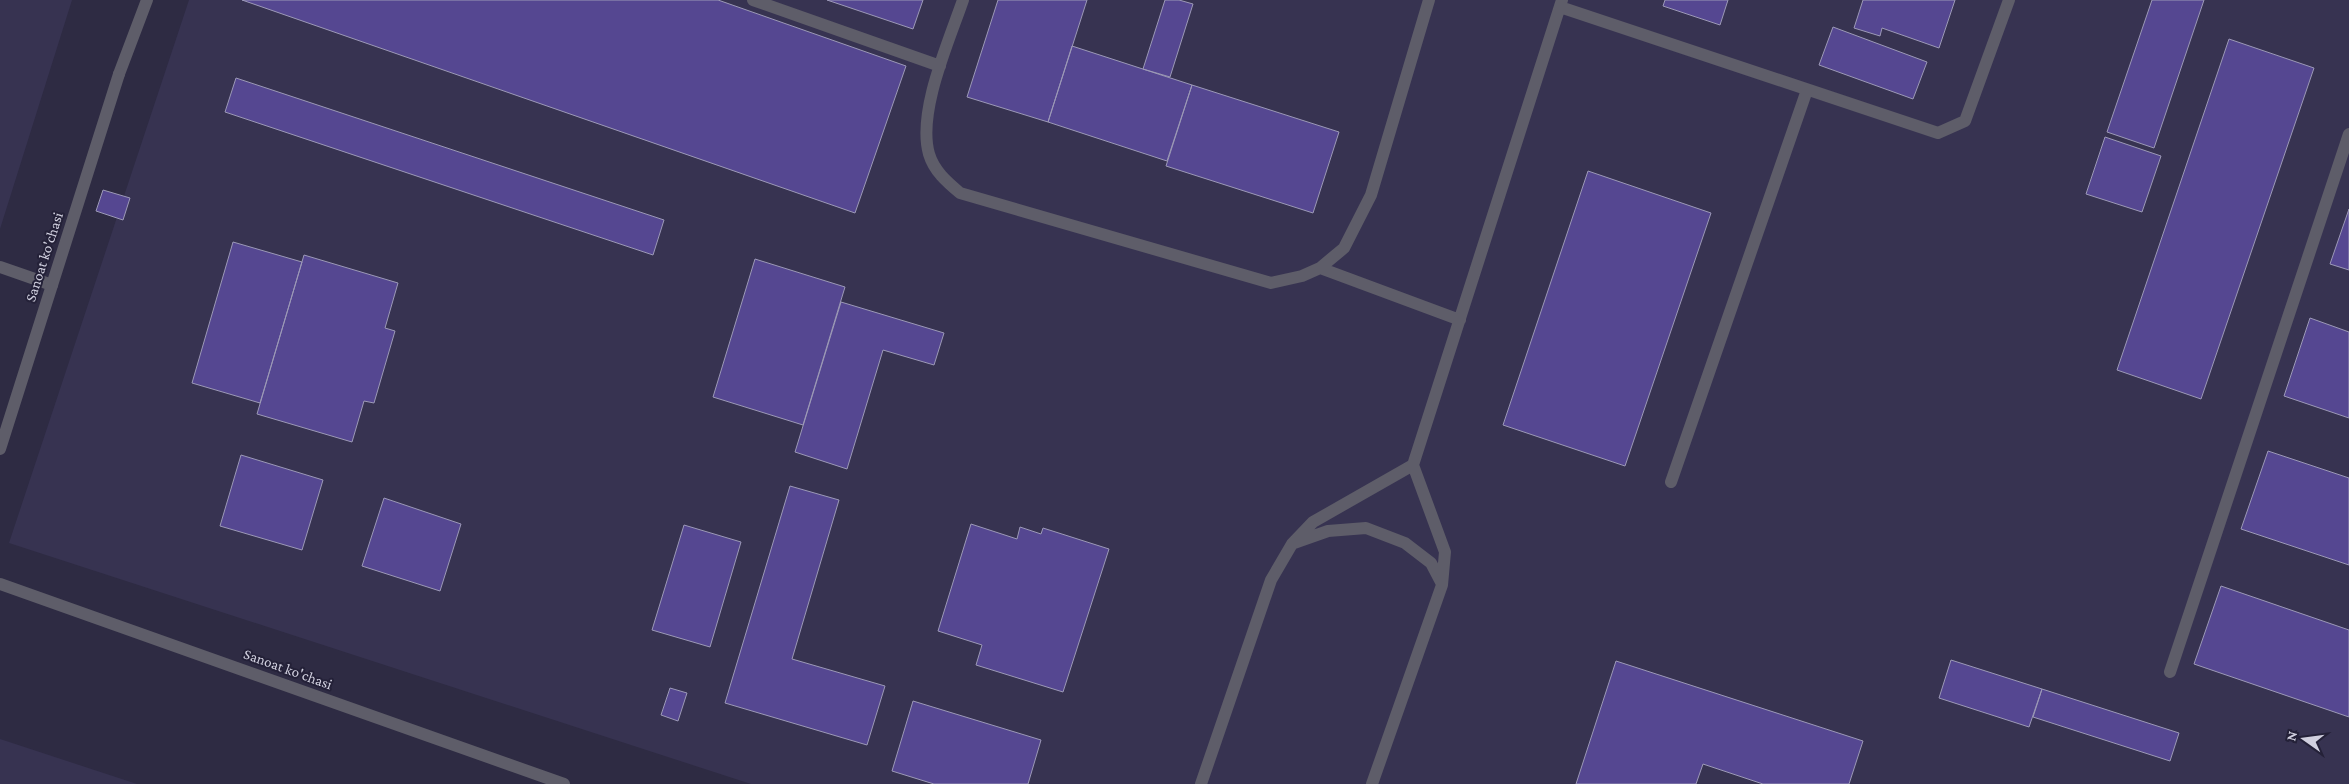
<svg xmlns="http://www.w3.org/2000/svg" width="2349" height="784" font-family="'Crimson Pro',serif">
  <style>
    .built { fill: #373351 }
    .building { fill: #554791; stroke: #9c99b7 }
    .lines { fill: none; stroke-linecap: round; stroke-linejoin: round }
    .service { stroke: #5e5d69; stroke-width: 12 }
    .tertiary { stroke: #5e5d69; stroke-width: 12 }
    .labels { text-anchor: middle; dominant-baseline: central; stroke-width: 4; stroke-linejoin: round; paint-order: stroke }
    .street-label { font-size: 15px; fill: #d1d0df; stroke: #242138 }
  </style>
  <rect width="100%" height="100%" fill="#2e2b43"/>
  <path class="built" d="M0 0H72L0 229Z
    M189 0H2349V784H751L9 543Z
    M0 739 137 784H0Z"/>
  <path class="building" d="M242 0H718L906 66 855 213Z
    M827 0H923L913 29Z
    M998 0H1087L1048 122 967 97Z
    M1165 0H1179L1193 4 1170 77 1143 69Z
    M1665 0H1728L1720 25 1663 6Z
    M1863 0H1955L1939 48 1882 28 1880 36 1854 28Z
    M2152 0H2204L2154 148 2107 132Z
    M1833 27 1927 62 1913 99 1819 65Z
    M2229 39 2314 68 2201 399 2117 370Z
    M1072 46 1192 85 1167 161 1048 122Z
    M236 78 664 220 653 255 225 112Z
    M1192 85 1339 132 1313 213 1166 166Z
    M2105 137 2161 156 2142 212 2086 194Z
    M1588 171 1711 213 1625 466 1503 425Z
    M103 190 130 198 123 220 96 211Z
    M2349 209V270L2330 264Z
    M233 242 302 262 260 403 192 383Z
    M304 255 398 283 385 328 395 331 374 403 364 401 352 442 257 414Z
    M755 259 845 287 803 425 713 397Z
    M841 302 944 333 934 365 883 350 847 469 795 452Z
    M2310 318 2349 332V418L2284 396Z
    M2268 451 2349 478V565L2241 529Z
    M241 455 323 480 302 550 220 526Z
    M790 486 839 500 792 659 885 686 867 745 725 703Z
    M384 498 461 524 440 591 362 566Z
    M971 524 1017 539 1020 527 1041 534 1043 528 1109 549 1063 692 976 665 982 645 938 631Z
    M684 525 741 542 710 647 652 630Z
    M2221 586 2349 630V717L2194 664Z
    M1951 660 2042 689 2029 727 1939 698Z
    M1616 661 1863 741 1849 784H1763L1703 764 1696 784H1576Z
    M670 688 687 693 678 721 661 715Z
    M2042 689 2179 733 2170 761 2033 717Z
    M913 701 1041 740 1028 784H934L892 771Z"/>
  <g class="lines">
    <path class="service" d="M753 0 940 66
      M963 0C949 41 917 112 929 154 934 171 947 182 960 193L1271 283 1302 276 1320 268 1460 320
      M1560 7 1938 133 1965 121 2009 0
      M119 74 147 0
      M0 267 52 285
      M1320 268 1344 248 1371 195 1429 0
      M1671 482 1807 90
      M1294 543 1328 531 1366 528 1405 543 1431 563 1442 584
      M2170 672 2349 134
      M1201 784 1271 580 1292 544 1313 522 1413 465
      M1372 784 1442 585 1445 552 1413 465 1562 0"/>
    <path class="tertiary" d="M0 449 119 74
      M0 584 564 784"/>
  </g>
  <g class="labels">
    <g class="street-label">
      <text transform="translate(44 257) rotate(-72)">Sanoat ko'chasi</text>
      <text transform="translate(288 669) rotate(20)">Sanoat ko'chasi</text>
    </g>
  </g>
  <g transform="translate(2304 739) rotate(284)" stroke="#242138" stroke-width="4" paint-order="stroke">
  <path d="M0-4L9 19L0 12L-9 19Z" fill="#d1d0df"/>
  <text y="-8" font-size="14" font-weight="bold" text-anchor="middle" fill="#d1d0df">N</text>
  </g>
</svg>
